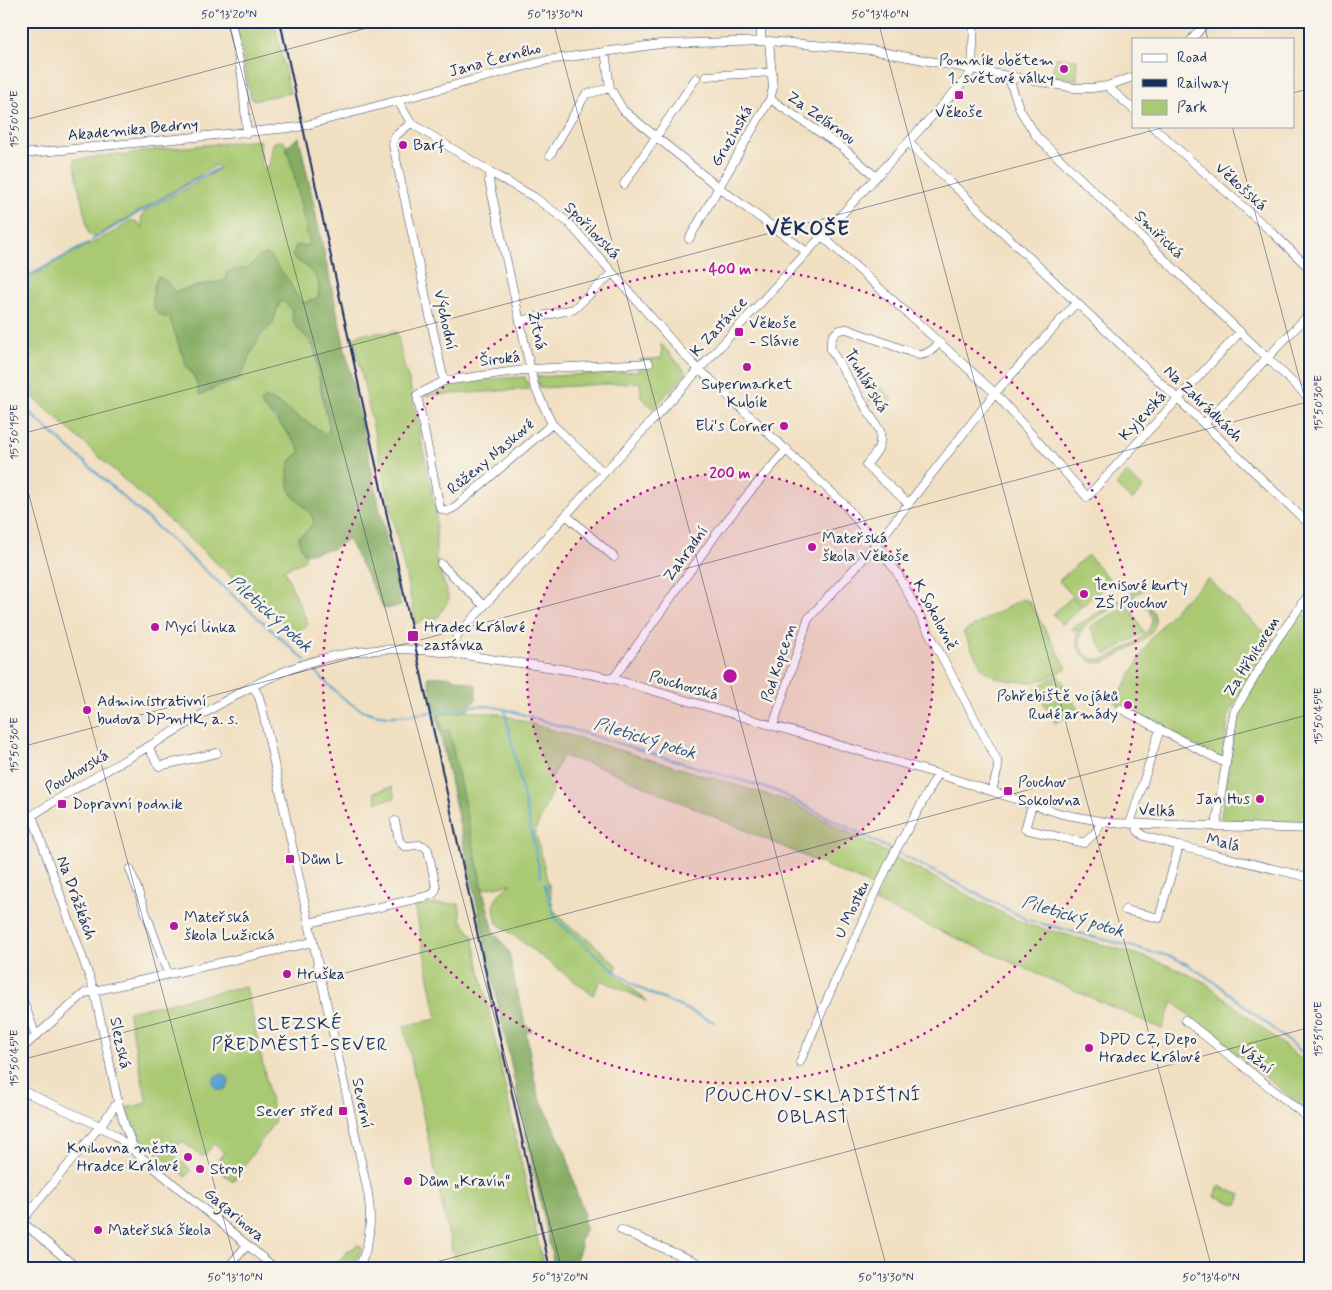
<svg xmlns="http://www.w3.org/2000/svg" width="1332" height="1290" font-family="Mynerve,sans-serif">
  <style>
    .green { fill: #a9c972; stroke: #627c68; fill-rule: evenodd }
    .forest { fill: #86ad64; stroke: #506e61 }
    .water { fill: #56a3cf; stroke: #386996 }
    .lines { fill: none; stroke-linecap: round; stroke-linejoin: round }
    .stream { stroke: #56a3cf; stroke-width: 2 }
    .minor-casing { stroke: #3b496d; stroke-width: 9 }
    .minor { stroke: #fff; stroke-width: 8 }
    .rail { stroke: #1b2f5e; stroke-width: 2 }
    .ticks { fill: none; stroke: #1b2f5e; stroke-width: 1; stroke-opacity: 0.45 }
    .ring { fill: none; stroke: #b5179e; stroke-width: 2.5; stroke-dasharray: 2.5 5 }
    .poi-dot { fill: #b5179e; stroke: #f7f3e8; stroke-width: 2 }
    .labels { text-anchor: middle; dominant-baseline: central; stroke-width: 5; stroke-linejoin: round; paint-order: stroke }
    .street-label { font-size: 16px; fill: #1b2f5e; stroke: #f7f3e8 }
    .poi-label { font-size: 16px; fill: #1b2f5e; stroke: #f7f3e8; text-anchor: start }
    .water-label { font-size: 18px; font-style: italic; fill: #305886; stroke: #f7f3e8 }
    .neighbourhood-label { font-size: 18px; letter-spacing: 1px; fill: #1b2f5e; stroke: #f7f3e8 }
    .district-label { font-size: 21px; font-weight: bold; letter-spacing: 1px; fill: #1b2f5e; stroke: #f7f3e8 }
    .centre { fill: #b5179e; stroke: #f7f3e8; stroke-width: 2.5 }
    .ring-label { font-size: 15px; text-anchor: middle; font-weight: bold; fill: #b5179e; stroke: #f7f3e8; stroke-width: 5; stroke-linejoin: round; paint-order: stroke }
    .neatline { fill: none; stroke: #1b2f5e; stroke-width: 2 }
    .ticks-label { font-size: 12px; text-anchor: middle; fill: #1b2f5e }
  </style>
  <rect width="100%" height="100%" fill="#f7f3e8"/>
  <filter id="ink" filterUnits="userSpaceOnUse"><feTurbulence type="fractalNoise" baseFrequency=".02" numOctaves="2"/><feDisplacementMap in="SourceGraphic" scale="10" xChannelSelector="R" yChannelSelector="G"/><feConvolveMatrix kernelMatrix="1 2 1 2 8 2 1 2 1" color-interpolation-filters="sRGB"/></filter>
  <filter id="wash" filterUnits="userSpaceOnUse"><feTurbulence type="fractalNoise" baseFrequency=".0096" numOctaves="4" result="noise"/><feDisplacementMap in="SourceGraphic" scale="20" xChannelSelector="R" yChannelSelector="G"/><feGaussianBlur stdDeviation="1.12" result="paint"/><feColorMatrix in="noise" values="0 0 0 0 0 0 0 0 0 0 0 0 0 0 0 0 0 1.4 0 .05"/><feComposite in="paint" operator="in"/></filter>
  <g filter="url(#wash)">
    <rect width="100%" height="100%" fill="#f1dfc1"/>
    <path class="green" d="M235 21H274L290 93 254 100 251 98Z
      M1055 58 1077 59V80L1052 75Z
      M259 140 263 168 269 167 273 143 278 141H283L285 143 292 166 309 242 308 245 304 246 292 257C306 265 326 280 317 298L305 303C295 298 294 289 288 280 283 272 268 263 260 256L249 268 226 272 227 279 221 282 205 284 174 292 167 282 154 286C153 295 150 308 159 314 162 316 166 317 170 319L187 367 193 375 198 386 199 394 201 395 217 387 239 380 249 357 262 333 272 324 280 301H284L291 309 294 324 309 340 315 350 323 403 329 425V432L326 434 317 429 273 400 263 408C278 420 289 435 301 451L290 461 291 494 313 516 314 522 305 533 298 537C300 546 305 551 305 559L300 563 284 569 308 624C304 630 299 632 292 631L213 560 21 386V282C51 264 83 247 114 232 120 230 124 223 130 221 137 219 139 224 142 229L143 228C140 220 141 217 145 211L205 178 220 168 216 165 192 180 95 237 89 234 80 193 74 160 118 154 125 156 134 152Z
      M397 332 404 365 410 385 436 513V558L449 599 438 617 416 623 354 339 359 334Z
      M661 344 687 373 653 409 641 397 640 382 540 388 536 377 640 371 639 360 662 358Z
      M525 377 529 389 424 396 443 382Z
      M878 385 892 398 881 410 867 398Z
      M1127 473 1143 488 1132 500 1116 485Z
      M1086 556H1089L1111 581 1082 606 1059 581Z
      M1208 579 1261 630H1263L1273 639 1272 641V642L1261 656 1263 658 1229 714 1223 757 1220 759 1115 703 1151 638 1178 606Z
      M1143 586 1145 589 1132 597C1151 600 1164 620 1148 636 1143 641 1135 645 1129 649 1114 658 1096 672 1082 654 1075 646 1075 637 1079 629L1074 631 1072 628ZM1131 600C1139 601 1146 604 1150 612 1160 633 1126 647 1111 656 1092 668 1070 646 1084 627 1090 619 1116 607 1126 601Z
      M1072 597 1081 607 1062 625 1053 614Z
      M1022 599 1029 601 1067 668 1045 679 1033 682 1011 681 997 678 983 670 963 632Z
      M1128 605 1144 632 1106 655 1090 627Z
      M1298 612 1311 617V825L1222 822 1221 817 1237 713Z
      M1058 675 1064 685 1041 698 1035 688Z
      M1064 686 1078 710 1055 723 1041 699Z
      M467 711 499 714 772 796 791 802 889 854 875 887 603 768 562 756 549 784 554 786 535 831 550 890 553 909 566 924 589 940 618 966 614 973 647 1001 601 980 593 995 497 923C491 901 494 897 511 884L483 889 448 730 443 731 439 715Z
      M392 787 395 798 377 802 374 792Z
      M894 857 1016 920 1032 926C1061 933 1089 941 1118 949 1149 958 1179 968 1207 984L1311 1067V1114L1173 1002 1162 1029 875 902Z
      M436 904H459L461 919 473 937 544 1269H456L404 1026 437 1019 415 906Z
      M246 986 275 1121 233 1182 214 1166 224 1152 214 1144 203 1157 182 1141 172 1153 191 1170 186 1177 138 1136 132 1126 126 1108 147 1103 128 1012Z
      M1219 1186 1241 1195 1237 1205 1215 1196Z
      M358 1245 361 1246 362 1248 352 1269H333L348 1251Z"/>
    <path class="forest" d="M299 137 401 606 384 609 348 539 333 549 305 554 299 543 298 537 305 533 314 522C309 504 288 501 288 479 288 473 287 468 290 463 292 458 298 455 301 451L285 429 274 416 263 408 261 402 266 397 273 400 317 429 326 434 329 432V425L319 377 315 350 309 340 294 324 291 309 284 302 280 301 272 325 262 333 249 357 239 380 217 387 201 395 199 394 198 386 193 375 187 367 170 319C166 317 162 316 159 314 147 306 154 286 158 276L167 282 175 292 205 284 221 282 227 279 226 272 248 268 260 256 268 254C274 262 280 269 286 277 293 286 294 298 305 303L317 298C326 280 306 265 292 257L296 245 304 246 308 245 309 242 292 166 286 147Z
      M446 676 476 685V699L467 711 439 715 443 731 449 730 482 887 494 932 509 952 515 984 526 1026 531 1028 532 1031 526 1032 535 1082 538 1094 566 1153 576 1192 583 1210 585 1230 580 1240 581 1247 572 1269H555L428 677Z"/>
    <path class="water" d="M213 1082a8 8 0 1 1 16 0a8 8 0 1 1-16 0Z"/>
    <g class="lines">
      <path class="stream" d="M92 240 197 179 217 169
        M21 280 89 243
        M21 405 306 661
        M309 665C326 681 342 702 365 711 396 724 441 708 474 706 484 705 495 707 504 709L776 791 892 850
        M505 711 541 877
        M896 852 1028 920 1172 957 1185 963 1216 983 1311 1059
        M544 883 556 920 616 972 639 988 714 1022"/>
    </g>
  </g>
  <g filter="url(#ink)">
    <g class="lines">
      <defs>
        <path id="minor" d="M231 21 242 76 247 133
          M761 21V41
          M1192 39 1207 21
          M605 51 610 88 623 110 718 187 807 252
          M706 76 772 72
          M1008 76 1020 110 1037 137 1311 400
          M1107 86 1133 109
          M770 99 843 148 876 177
          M398 101 411 123 490 172 534 197 569 223 679 349 694 365 709 378 829 490 846 506 868 534 896 571 997 760 998 768 992 791
          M411 123 394 137 393 145 444 381
          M1152 126 1274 234 1311 270
          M908 142 1311 526
          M21 154 299 127 548 60 660 44 769 41 871 50 1008 76 1075 88H1092L1107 86 1133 77
          M550 155 586 94 610 88
          M490 172 489 181 534 385 552 424 604 473
          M624 184 696 78
          M822 236 995 393 1087 497 1240 332
          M689 239 770 99 773 88 769 41
          M520 321 574 309 612 273
          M552 424 455 507 447 511 440 508 417 395 444 381 531 369 649 363
          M1204 424 1311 312
          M909 504 866 465C876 453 882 448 880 431L831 350C829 339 835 328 847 329L919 355C928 355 934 349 939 343
          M566 515 614 557
          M441 564 484 606
          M1301 604 1311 610
          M452 653 457 636 604 473 968 77 972 69 974 21
          M613 679 720 529 749 493 787 449
          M253 686 259 697 262 708 368 1193C372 1219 371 1245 358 1269
          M1121 709 1225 763
          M773 726 808 619 876 545 995 393 1076 303
          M148 747 159 766 217 753
          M1032 805 1025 829 1084 843 1096 832 1101 822
          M32 815 94 990 118 1102 125 1126 135 1151
          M21 823C63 794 108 770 151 745 196 719 240 689 288 670 310 661 334 655 357 652 403 645 452 653 497 660 536 665 575 670 613 679L938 774 1062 814 1111 823 1311 829
          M1130 824 1160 729
          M1135 824 1138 831 1144 836 1179 846 1311 878
          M1216 826 1234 712 1276 641 1311 591
          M130 869 168 974
          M1125 910 1159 918 1179 846
          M309 923 424 897C430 895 436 895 436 887L428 850C421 841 413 847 404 846L399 840 395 821
          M21 995 36 1036
          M1185 1020 1311 1120
          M21 1049 85 993 313 942
          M800 1062 833 986 891 859 938 774
          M21 1090 100 1126 116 1136 276 1269
          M21 1221 78 1269
          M21 1222 100 1126 118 1102
          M621 1230 712 1269
          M227 1269 247 1245"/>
      </defs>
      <use href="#minor" class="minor-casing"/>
      <use href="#minor" class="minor"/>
      <path class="rail" d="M280 21 550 1269"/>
    </g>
  </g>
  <path class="ticks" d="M228 21 562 1269M553 21 887 1269M878 21 1212 1269M1203 21 1208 39M1293 93 1311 88M21 121 393 21M1232 126 1311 422M21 434 1169 126M21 465 237 1269M21 747 1311 401M21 1060 1311 714M410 1269 1311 1027"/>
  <circle cx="730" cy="676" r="203" fill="#b5179e" fill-opacity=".12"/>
  <g class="ring">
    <circle cx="730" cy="676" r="203"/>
    <circle cx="730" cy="676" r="407"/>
  </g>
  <g class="poi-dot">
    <circle cx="1064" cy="69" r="5"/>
    <rect x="954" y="90" width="10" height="10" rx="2.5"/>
    <circle cx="403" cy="145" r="5"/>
    <rect x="734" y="327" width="10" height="10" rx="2.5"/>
    <circle cx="747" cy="367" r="5"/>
    <circle cx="784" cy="426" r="5"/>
    <circle cx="812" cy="547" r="5"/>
    <circle cx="1084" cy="594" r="5"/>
    <circle cx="155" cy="627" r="5"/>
    <rect x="407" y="630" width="12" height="12" rx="2.5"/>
    <circle cx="1128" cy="705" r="5"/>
    <circle cx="87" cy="710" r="5"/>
    <rect x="1003" y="786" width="10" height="10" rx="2.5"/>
    <circle cx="1260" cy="799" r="5"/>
    <rect x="57" y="799" width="10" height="10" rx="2.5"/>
    <rect x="285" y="854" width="10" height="10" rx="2.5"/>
    <circle cx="174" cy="926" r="5"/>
    <circle cx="287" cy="974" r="5"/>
    <circle cx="1089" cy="1048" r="5"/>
    <rect x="338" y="1106" width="10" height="10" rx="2.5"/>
    <circle cx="188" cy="1157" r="5"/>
    <circle cx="200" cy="1169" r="5"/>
    <circle cx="408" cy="1181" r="5"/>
    <circle cx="98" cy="1230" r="5"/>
  </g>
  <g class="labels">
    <g class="street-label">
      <text transform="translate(495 60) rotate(-15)">Jana Černého</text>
      <text transform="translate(821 118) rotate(35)">Za Zelárnou</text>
      <text transform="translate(133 130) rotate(-5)">Akademika Bedrny</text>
      <text transform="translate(732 136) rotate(-60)">Gruzínská</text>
      <text transform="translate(1241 187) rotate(42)">Věkošská</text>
      <text transform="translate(592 231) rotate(46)">Spořilovská</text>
      <text transform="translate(1159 235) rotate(44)">Smiřická</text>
      <text transform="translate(445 320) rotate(78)">Východní</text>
      <text transform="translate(719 327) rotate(-47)">K Zastávce</text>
      <text transform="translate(537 331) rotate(77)">Žitná</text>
      <text transform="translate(500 359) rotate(-7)">Široká</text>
      <text transform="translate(866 381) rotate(59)">Truhlářská</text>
      <text transform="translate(1203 404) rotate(44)">Na Zahrádkách</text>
      <text transform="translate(1143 416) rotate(-47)">Kyjevská</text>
      <text transform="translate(491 457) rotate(-40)">Růženy Naskové</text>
      <text transform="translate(686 554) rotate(-54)">Zahradní</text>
      <text transform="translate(935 615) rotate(62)">K Sokolovně</text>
      <text transform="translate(1252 657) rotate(-58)">Za Hřbitovem</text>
      <text transform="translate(779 663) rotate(-72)">Pod Kopcem</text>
      <text transform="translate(684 686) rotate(16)">Pouchovská</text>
      <text transform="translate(77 772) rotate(-31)">Pouchovská</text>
      <text transform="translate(1157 811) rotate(2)">Velká</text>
      <text transform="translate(1223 843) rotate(13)">Malá</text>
      <text transform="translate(76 898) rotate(70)">Na Drážkách</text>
      <text transform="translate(852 910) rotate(-65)">U Mostku</text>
      <text transform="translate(120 1043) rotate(78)">Slezská</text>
      <text transform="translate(1256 1059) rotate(39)">Vážní</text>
      <text transform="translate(362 1103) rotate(78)">Severní</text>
      <text transform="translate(234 1215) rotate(40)">Gagarinova</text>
    </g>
    <g class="poi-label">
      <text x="1054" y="60" text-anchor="end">Pomník obětem<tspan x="1054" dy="18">1. světové války</tspan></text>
      <text x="959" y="112" text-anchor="middle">Věkoše</text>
      <text x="413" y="145">Barf</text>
      <text x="749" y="323">Věkoše<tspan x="749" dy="18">- Slávie</tspan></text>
      <text x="747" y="384" text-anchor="middle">Supermarket<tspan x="747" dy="18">Kubík</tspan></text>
      <text x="774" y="426" text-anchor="end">Eli's Corner</text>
      <text x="822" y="538">Mateřská<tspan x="822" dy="18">škola Věkoše</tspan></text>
      <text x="1094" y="585">Tenisové kurty<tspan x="1094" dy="18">ZŠ Pouchov</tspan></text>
      <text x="165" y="627">Mycí linka</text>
      <text x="424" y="627">Hradec Králové<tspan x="424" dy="18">zastávka</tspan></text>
      <text x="1118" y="696" text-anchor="end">Pohřebiště vojáků<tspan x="1118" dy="18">Rudé armády</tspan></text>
      <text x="97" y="701">Administrativní<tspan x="97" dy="18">budova DPmHK, a. s.</tspan></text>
      <text x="1018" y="782">Pouchov<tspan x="1018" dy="18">Sokolovna</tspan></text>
      <text x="1250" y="799" text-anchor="end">Jan Hus</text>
      <text x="72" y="804">Dopravní podnik</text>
      <text x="300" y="859">Dům L</text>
      <text x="184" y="917">Mateřská<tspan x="184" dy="18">škola Lužická</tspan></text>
      <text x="297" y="974">Hruška</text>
      <text x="1099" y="1039">DPD CZ, Depo<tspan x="1099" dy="18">Hradec Králové</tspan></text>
      <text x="333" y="1111" text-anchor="end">Sever střed</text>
      <text x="178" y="1148" text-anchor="end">Knihovna města<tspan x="178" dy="18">Hradce Králové</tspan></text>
      <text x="210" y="1169">Strop</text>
      <text x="418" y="1181">Dům „Kravín“</text>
      <text x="108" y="1230">Mateřská škola</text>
    </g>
    <g class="water-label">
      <text transform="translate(270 614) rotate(42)">Piletický potok</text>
      <text transform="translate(645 739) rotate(17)">Piletický potok</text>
      <text transform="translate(1073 917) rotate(17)">Piletický potok</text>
    </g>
    <g class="neighbourhood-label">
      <text x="300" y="1024">SLEZSKÉ<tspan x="300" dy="21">PŘEDMĚSTÍ-SEVER</tspan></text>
      <text x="813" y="1096">POUCHOV-SKLADIŠTNÍ<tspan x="813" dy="21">OBLAST</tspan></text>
    </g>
    <g class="district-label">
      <text x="808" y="229">VĚKOŠE</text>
    </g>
  </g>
  <circle cx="730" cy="676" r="8" class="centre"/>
  <g class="ring-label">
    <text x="730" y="274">400 m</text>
    <text x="730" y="478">200 m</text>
  </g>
  <rect width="1332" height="1290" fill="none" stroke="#f7f3e8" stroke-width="55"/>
  <rect x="1132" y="38" width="162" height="90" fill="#f7f3e8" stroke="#9fa5b1"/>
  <rect x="1142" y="54" width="25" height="8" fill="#ffffff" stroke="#9fa5b1"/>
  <text x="1177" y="62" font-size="15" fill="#1b2f5e">Road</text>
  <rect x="1142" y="79" width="25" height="8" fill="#1b2f5e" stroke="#9fa5b1"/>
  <text x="1177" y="88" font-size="15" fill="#1b2f5e">Railway</text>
  <rect x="1142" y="100" width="25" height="15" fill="#a9c972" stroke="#9fa5b1"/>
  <text x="1177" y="112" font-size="15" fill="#1b2f5e">Park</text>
  <rect x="28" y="28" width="1276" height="1234" class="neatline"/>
  <g class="ticks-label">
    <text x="229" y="18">50°13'20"N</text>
    <text x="555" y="18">50°13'30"N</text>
    <text x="880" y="18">50°13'40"N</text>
    <text transform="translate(14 119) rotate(-90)" y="4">15°50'00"E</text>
    <text transform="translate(1318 403) rotate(-90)" y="4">15°50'30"E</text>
    <text transform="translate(14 432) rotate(-90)" y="4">15°50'15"E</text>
    <text transform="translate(1318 716) rotate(-90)" y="4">15°50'45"E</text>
    <text transform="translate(14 745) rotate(-90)" y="4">15°50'30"E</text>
    <text transform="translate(1318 1029) rotate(-90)" y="4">15°51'00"E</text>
    <text transform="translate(14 1058) rotate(-90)" y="4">15°50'45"E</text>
    <text x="235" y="1281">50°13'10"N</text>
    <text x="560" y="1281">50°13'20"N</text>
    <text x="886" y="1281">50°13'30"N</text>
    <text x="1211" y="1281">50°13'40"N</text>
  </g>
</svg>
